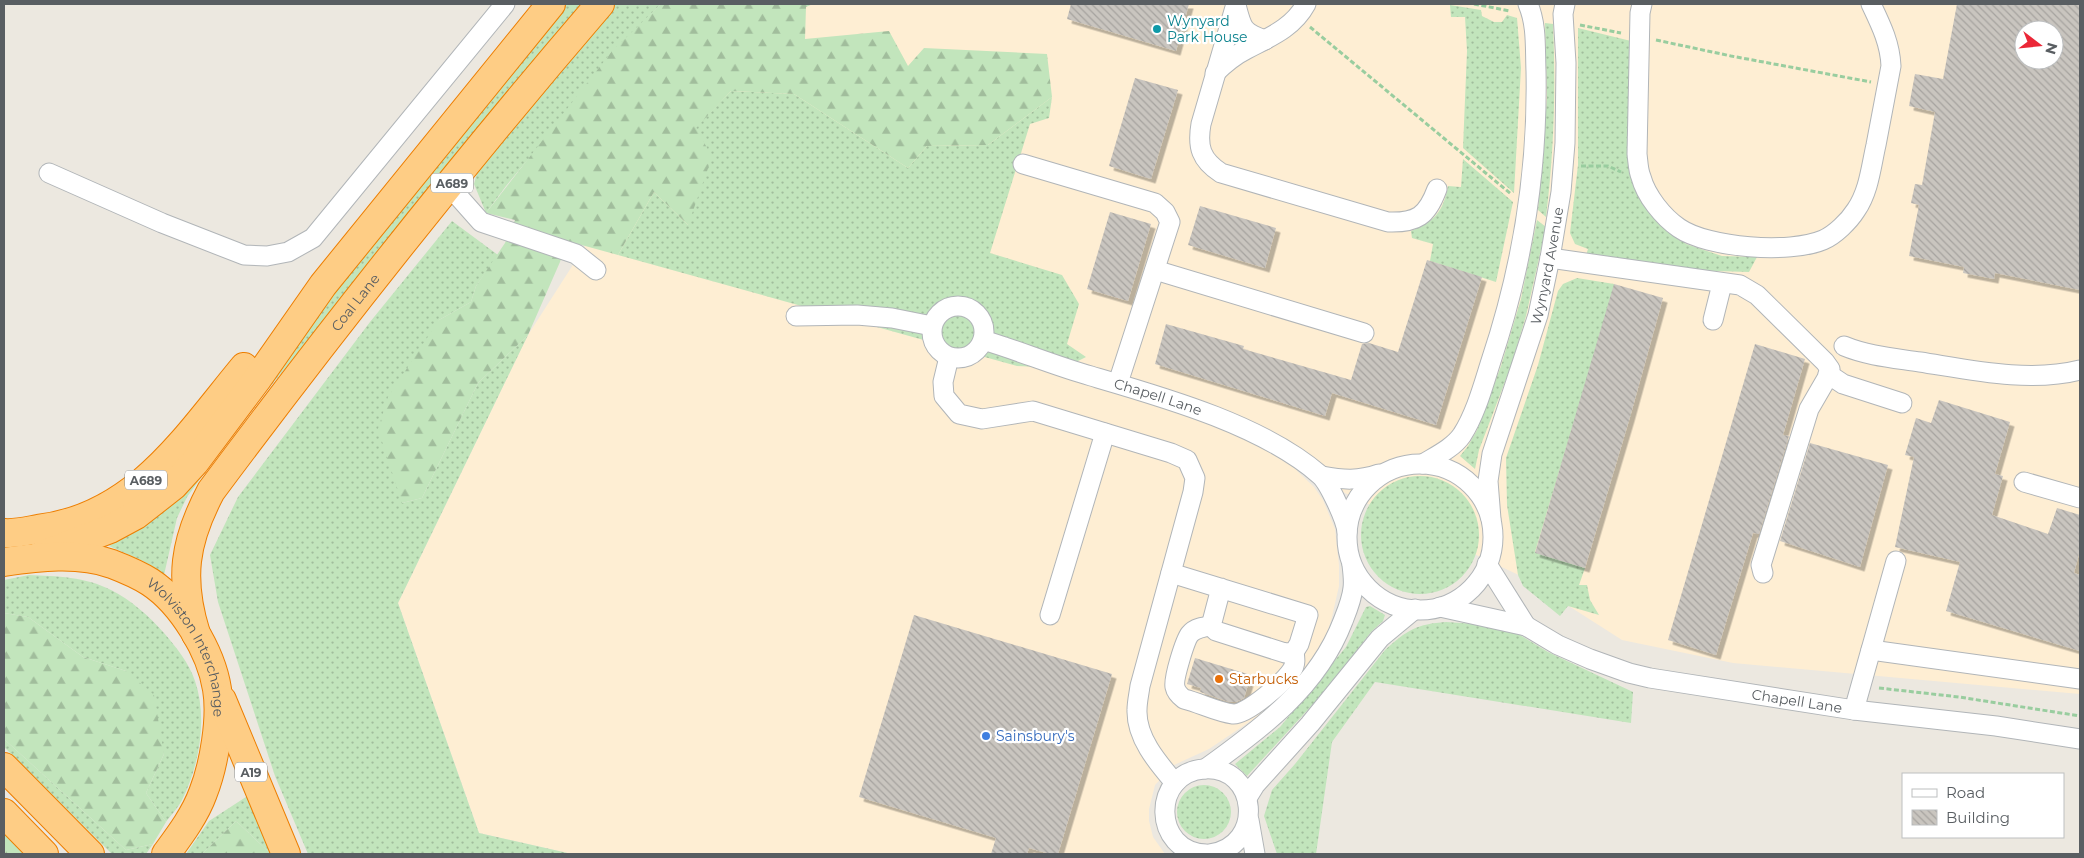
<svg xmlns="http://www.w3.org/2000/svg" width="2084" height="858" font-family="Montserrat,sans-serif">
  <style>
    .commercial { fill: #feeed3; fill-rule: evenodd }
    .grass { fill: url(#grass-dots) }
    .forest { fill: url(#forest-firs) }
    .building { fill: url(#building-back-hatch); fill-rule: evenodd; filter: url(#shadow) }
    .lines { fill: none; stroke-linecap: round; stroke-linejoin: round }
    .minor-casing { stroke: #b1b5b8; stroke-width: 21 }
    .highway-casing { stroke: #ed7e00; stroke-width: 30 }
    .path { stroke: #99cd9f; stroke-width: 3; stroke-dasharray: 5 2.5; stroke-linecap: butt }
    .minor { stroke: #fff; stroke-width: 19 }
    .highway { stroke: #fecd85; stroke-width: 28 }
    .culture-dot { fill: #0f9aa8; stroke: #fff; stroke-width: 2 }
    .food-dot { fill: #e8710a; stroke: #fff; stroke-width: 2 }
    .shop-dot { fill: #3f7fe0; stroke: #fff; stroke-width: 2 }
    .labels { text-anchor: middle; dominant-baseline: central; stroke-width: 4.5; stroke-linejoin: round; paint-order: stroke }
    .shield { fill: #fff; stroke: #8b8e91; stroke-width: 1 }
    .shield-label { font-size: 12px; font-weight: bold; fill: #595e62 }
    .culture-label { font-size: 14px; fill: #0d838f; stroke: #fff; text-anchor: start }
    .street-label { font-size: 14px; fill: #595e62; stroke: #fff }
    .food-label { font-size: 14px; fill: #c56008; stroke: #fff; text-anchor: start }
    .shop-label { font-size: 14px; fill: #366cbe; stroke: #fff; text-anchor: start }
  </style>
  <defs>
    <pattern id="grass-dots" width="8" height="8" patternUnits="userSpaceOnUse" patternTransform="scale(1.25)"><rect width="8" height="8" fill="#c2e5bc"/><path d="M2 2h.1M6 6h.1" fill="none" stroke="#a1bd9c" stroke-width="1.8" stroke-linecap="round"/></pattern>
    <pattern id="forest-firs" width="22" height="20" patternUnits="userSpaceOnUse" patternTransform="scale(1.25)"><rect width="22" height="20" fill="#c2e5bc"/><path d="M5 1l3.5 6h-7zM16 11l3.5 6h-7z" fill="#a1bd9c"/></pattern>
    <pattern id="building-back-hatch" width="6" height="6" patternUnits="userSpaceOnUse" patternTransform="scale(1.25)"><rect width="6" height="6" fill="#c9c5bf"/><path d="M-1 5l2 2M0 0l6 6M5-1l2 2" fill="none" stroke="#a6a39f"/></pattern>
    <filter id="shadow"><feDropShadow dx="4.5" dy="4.5" stdDeviation="0" flood-color="#0004"/></filter>
  </defs>
  <rect width="100%" height="100%" fill="#ece8e0"/>
  <path class="commercial" d="M740 4H2080V694L1733 663 1622 640 1525 578 1296 470 1314 487 1323 500 1335 529 1339 565V586L1331 621 1324 641 1302 677 1270 708 1209 749 1174 765 1155 785 1149 809V821L1153 837 1165 854H572L479 833 398 603 528 335ZM2024 30H2054V60H2024Z"/>
  <path class="grass" d="M566 4H583L246 416 187 497 177 518 164 575 143 561 109 546 153 519 291 341Z
    M613 4H661L640 25 506 186 486 213 474 184 479 165Z
    M1450 5 1481 10 1482 16 1494 22H1502L1507 15 1517 18 1521 68 1514 193 1463 148 1467 51 1465 17H1451Z
    M1545 23 1553 24C1556 89 1554 153 1546 217L1538 210 1547 98Z
    M1578 28 1631 41 1654 215 1686 244 1722 256 1757 257 1749 272 1682 270 1586 255 1588 249 1575 244 1570 233 1578 165Z
    M731 91 794 94 908 168 927 146 988 145 1052 97 1049 118 1030 124 990 253 1062 275 1079 304 1067 344 1086 357 1064 368 1017 366 618 255 654 192 688 225 695 128Z
    M1463 159 1513 202 1496 282 1430 261 1433 244 1412 238 1411 231C1435 221 1443 212 1448 186L1461 187Z
    M1537 220 1546 227 1526 316 1511 366 1479 450 1475 469 1460 456 1468 446 1477 430 1501 366 1521 299Z
    M452 221 498 255 476 286 471 302 439 320 402 503 422 498 478 383 528 335 398 603 479 833 572 854H308L275 776 218 602 210 555 238 497 370 322Z
    M1577 278 1614 284 1632 407 1630 417 1580 402 1535 552 1585 568 1579 585H1587L1590 600 1599 615 1568 606 1560 616 1523 586 1518 575 1507 505 1506 458 1538 365 1558 291 1563 284Z
    M1361 535a59 59 0 1 1 118 0a59 59 0 1 1-118 0Z
    M29 575C56 576 86 577 111 590 131 600 149 616 164 633 176 647 189 663 195 681 208 719 199 766 182 800 178 808 171 815 166 822L146 793 164 754 126 671 83 657 28 617 4 613V580Z
    M1370 606 1385 615 1383 621 1371 632 1325 691 1247 776 1235 764 1280 727 1346 647 1366 607Z
    M1446 622 1490 625 1515 632 1548 652 1633 692 1631 723 1375 682 1332 742 1316 854H1277L1264 816 1272 790 1295 764 1385 650C1407 630 1417 624 1446 622Z
    M4 739 126 850 153 844 146 854H112L4 747Z
    M1177 812a27 27 0 1 1 54 0a27 27 0 1 1-54 0Z
    M249 795 271 854 236 821 202 854H186L209 821Z"/>
  <path class="forest" d="M661 4H813L806 7 805 39 889 31 908 66 924 48 1047 54 1052 97 988 145 927 146 908 168 794 94 731 91 696 128 712 157 688 225 654 192 618 255 567 241 560 262 528 335 478 383 422 498 402 503 378 429 388 397 439 320 471 302 476 286 505 243 515 220 486 213 612 51Z
    M4 613 28 617 83 657 126 671 154 695 164 754 146 793 166 822 153 844 126 850 4 739Z
    M236 821 271 854H202Z
    M4 833 26 854H4Z"/>
  <path class="building" d="M1071 4H1189L1176 51 1067 19Z
    M1957 4H2080V290L1995 273 1994 279 1963 273 1964 267 1909 256 1919 205 1911 203 1915 184 1922 185 1935 112 1909 106 1915 74 1943 79ZM2024 30H2054V60H2024Z
    M1135 78 1178 90 1151 179 1109 166Z
    M1200 206 1276 228 1265 268 1188 245Z
    M1110 212 1151 224 1128 301 1087 289Z
    M1427 260 1482 277 1436 425 1332 393 1325 416 1155 364 1166 324 1244 346 1243 349 1351 380 1362 344 1369 343 1398 352Z
    M1614 284 1663 298 1630 417 1585 568 1535 553Z
    M1755 344 1805 359 1783 435 1789 436 1759 534 1753 533 1716 655 1668 640Z
    M1939 400 2010 422 1995 474 2003 476 1992 515 2048 534 2057 508 2080 515V550L2074 573 2080 575V651L1946 611 1960 562 1895 547 1914 457 1905 455 1916 418 1931 423Z
    M1810 443 1888 465 1860 567 1780 541Z
    M914 615 1112 674 1058 854H1050L1029 848 1027 854H991L996 838 859 797Z
    M1195 658 1251 675 1244 698 1236 702H1229L1200 692 1201 688 1187 684Z"/>
  <g class="lines">
    <defs>
      <g id="minor">
        <path d="M1236 4 1201 124C1197 147 1201 160 1221 173L1388 222C1417 223 1427 216 1437 189"/>
        <path d="M1642 4 1640 13 1637 154C1638 161 1638 170 1641 177 1646 196 1663 217 1679 228 1708 248 1790 254 1823 240 1835 235 1849 221 1856 210 1869 191 1871 167 1876 145 1881 119 1886 92 1891 66 1890 43 1881 25 1871 4"/>
        <path d="M1236 5C1242 28 1242 32 1265 40"/>
        <path d="M1215 73C1224 64 1235 55 1247 49 1270 37 1293 28 1306 4"/>
        <path d="M1023 164 1155 203 1165 212 1170 222 1118 383"/>
        <path d="M49 173 162 223 244 255 267 256 288 252 313 238 505 4"/>
        <path d="M449 186 481 222 576 254 596 270"/>
        <path d="M1550 258 1740 285 1757 295 1825 362 1830 369 1827 378 1809 409 1761 565 1763 573"/>
        <path d="M1155 270 1364 333"/>
        <circle cx="958" cy="332" r="26"/>
        <path d="M796 316 857 315 892 318 932 326"/>
        <path d="M1713 320 1722 284"/>
        <path id="s1" d="M983 340C1020 351 1055 366 1091 376 1163 397 1263 425 1320 475 1329 483 1346 520 1347 532"/>
        <path d="M1844 346C1868 356 1894 358 1920 362 1971 370 2029 383 2080 370"/>
        <path d="M949 357 943 382 944 396 959 414 982 419 1033 411 1171 453 1187 460 1195 478 1193 492 1140 686C1139 694 1137 702 1137 710 1136 738 1158 763 1175 783"/>
        <path d="M1828 374 1843 384 1902 403"/>
        <path d="M1423 464C1436 456 1453 448 1462 435 1476 413 1483 386 1491 361 1522 268 1538 169 1536 71 1535 48 1537 25 1528 4"/>
        <circle cx="1420" cy="537" r="73"/>
        <path d="M1322 476C1343 480 1359 481 1379 474"/>
        <path d="M2024 482 2080 498"/>
        <path id="s2" d="M1491 519 1488 481 1492 454 1538 315 1550 258 1561 192 1565 143 1566 63 1563 14 1565 4"/>
        <path d="M1487 564 1526 626"/>
        <path d="M1171 573 1308 615 1299 644 1294 652 1285 653 1216 631 1211 626 1221 588"/>
        <path id="s3" d="M1440 607 1526 626 1558 645 1590 659 1629 673 1650 678 1854 710 1996 726 2080 739"/>
        <path d="M1050 615 1105 433"/>
        <path d="M1211 626C1203 627 1195 628 1190 634 1185 640 1173 679 1175 687 1176 692 1180 696 1184 699 1200 703 1217 712 1233 714 1247 715 1284 682 1292 670 1296 664 1295 658 1294 652"/>
        <path d="M1871 650 2080 679"/>
        <path d="M1854 710 1896 561"/>
        <path d="M1205 769C1261 729 1318 687 1343 621 1347 611 1352 599 1353 588 1354 581 1353 573 1352 565"/>
        <path d="M1247 798 1255 785 1310 724 1380 638 1415 609"/>
        <path d="M1249 820 1255 854"/>
        <path d="M1206 854C1152 852 1151 773 1204 769 1258 765 1266 846 1210 854"/>
      </g>
      <g id="highway">
        <path d="M4 533C15 534 27 531 38 529 136 517 185 438 244 367"/>
        <path d="M40 556 110 529 136 515 173 486 195 462 258 378 323 285 551 4"/>
        <path id="s4" d="M4 562C38 557 78 552 112 564 125 569 139 575 150 582 182 603 211 651 217 689 222 718 214 765 203 793 195 815 180 835 166 854"/>
        <path id="s5" d="M196 634C179 579 184 542 211 491 335 325 465 161 600 4"/>
        <path d="M222 700 286 854"/>
        <path d="M4 767 90 854"/>
        <path d="M4 813 44 854"/>
      </g>
    </defs>
    <use href="#minor" class="minor-casing"/>
    <use href="#highway" class="highway-casing"/>
    <path class="path" d="M1474 4 1510 11
      M1580 25 1621 33
      M1310 27 1511 194
      M1656 40 1731 56 1871 82
      M1581 166H1608L1621 172
      M1879 688 1959 697 2080 716"/>
    <use href="#minor" class="minor"/>
    <use href="#highway" class="highway"/>
  </g>
  <circle class="culture-dot" cx="1157" cy="29" r="5"/>
  <circle class="food-dot" cx="1219" cy="679" r="5"/>
  <circle class="shop-dot" cx="986" cy="736" r="5"/>
  <g class="labels">
    <g class="shield">
      <rect x="431" y="173.5" width="42" height="19" rx="4"/>
      <rect x="125" y="470.5" width="42" height="19" rx="4"/>
      <rect x="235" y="762.5" width="32" height="19" rx="4"/>
    </g>
    <g class="shield-label">
      <text x="452" y="183">A689</text>
      <text x="146" y="480">A689</text>
      <text x="251" y="772">A19</text>
    </g>
    <g class="culture-label">
      <text x="1167" y="21">Wynyard<tspan x="1167" dy="16">Park House</tspan></text>
    </g>
    <g class="street-label">
      <text stroke="none"><textPath href="#s2" startOffset="262">Wynyard Avenue</textPath></text>
      <text stroke="none"><textPath href="#s5" startOffset="386">Coal Lane</textPath></text>
      <text stroke="none"><textPath href="#s1" startOffset="184">Chapell Lane</textPath></text>
      <text stroke="none"><textPath href="#s4" startOffset="229">Wolviston Interchange</textPath></text>
      <text stroke="none"><textPath href="#s3" startOffset="372">Chapell Lane</textPath></text>
    </g>
    <g class="food-label">
      <text x="1229" y="679">Starbucks</text>
    </g>
    <g class="shop-label">
      <text x="996" y="736">Sainsbury's</text>
    </g>
  </g>
  <rect width="2084" height="858" fill="none" stroke="#595e62" stroke-width="10"/>
  <rect x="1902" y="773" width="162" height="65" fill="#ffffff" stroke="#bdbfc0"/>
  <rect x="1912" y="789" width="25" height="8" fill="#ffffff" stroke="#bdbfc0"/>
  <text x="1946" y="798" font-size="15" fill="#595e62">Road</text>
  <rect x="1912" y="810" width="25" height="15" fill="url(#building-back-hatch)" stroke="#bdbfc0"/>
  <text x="1946" y="823" font-size="15" fill="#595e62">Building</text>
  <g transform="translate(2039 45) rotate(106)"><circle r="24" fill="#ffffff" stroke="#bdbfc0"/>
  <path d="M0-4L9 19L0 12L-9 19Z" fill="#eb2737"/>
  <text y="-8" font-size="14" font-weight="bold" text-anchor="middle" fill="#595e62">N</text>
  </g>
</svg>
